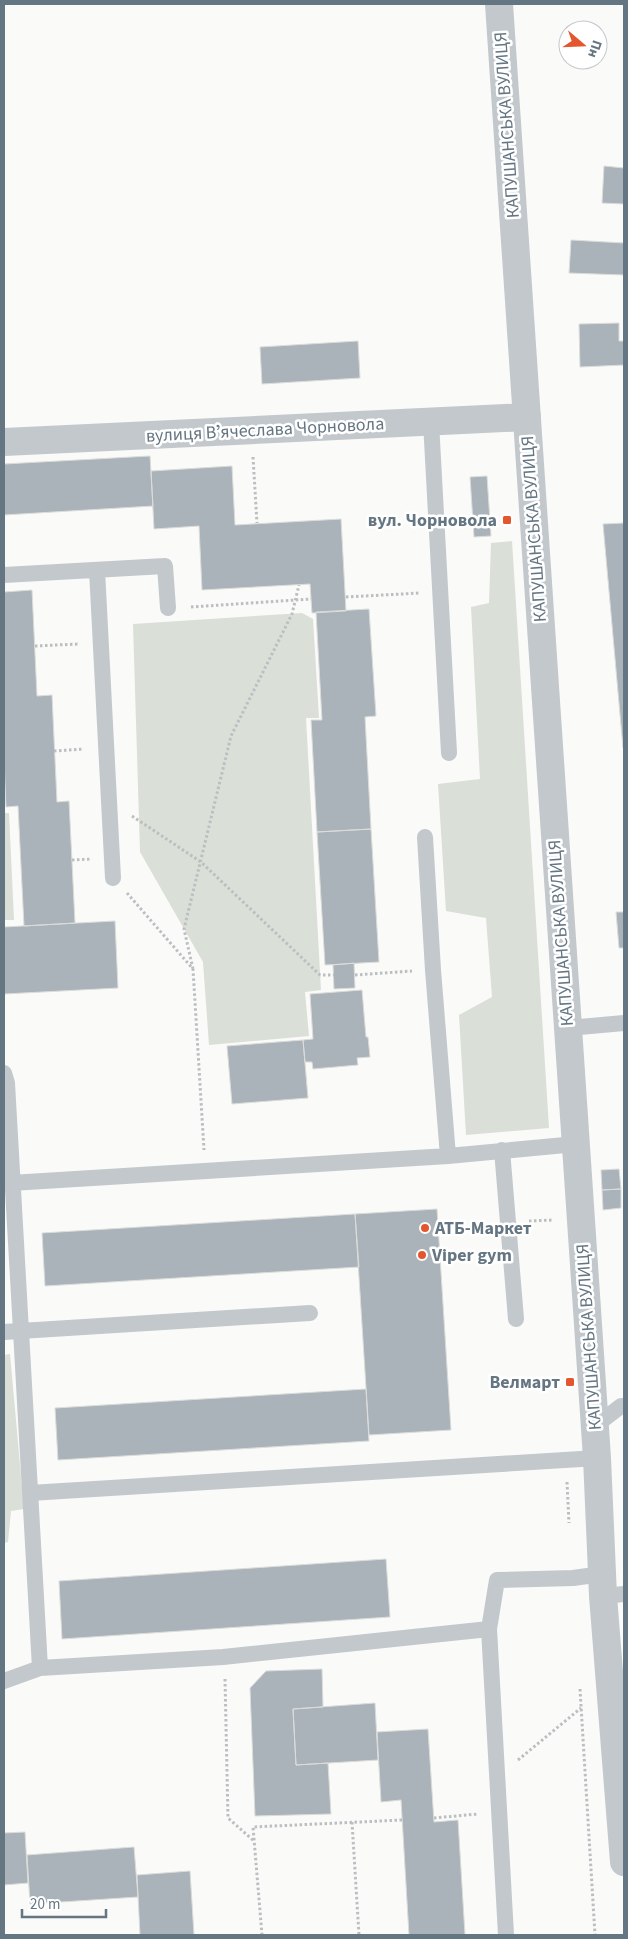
<svg xmlns="http://www.w3.org/2000/svg" width="628" height="1939" font-family="'Source Sans 3',sans-serif">
  <style>
    .green { fill: #dadfd7 }
    .building { fill: #aab3b9; stroke: #dcdcda }
    .lines { fill: none; stroke-linecap: round; stroke-linejoin: round }
    .path { stroke: #bbbfc2; stroke-width: 3; stroke-dasharray: 2.5 2.5; stroke-linecap: butt }
    .service { stroke: #c3c8cc; stroke-width: 16 }
    .minor { stroke: #c3c8cc; stroke-width: 28 }
    .tertiary { stroke: #c3c8cc; stroke-width: 28 }
    .poi-dot { fill: #e4572e; stroke: #fff; stroke-width: 2 }
    .labels { text-anchor: middle; dominant-baseline: central; stroke-width: 5; stroke-linejoin: round; paint-order: stroke }
    .street-label { font-size: 18px; fill: #657683; stroke: #fff }
    .poi-label { font-size: 18px; font-weight: bold; fill: #657683; stroke: #fff; text-anchor: end }
  </style>
  <rect width="100%" height="100%" fill="#fafaf8"/>
  <path class="green" d="M512 541 549 1128 466 1135 459 1015 492 997 486 918 446 911 438 784 480 779 471 607 489 603 491 543Z
    M302 613 313 619 319 718H306L321 990 305 992 309 1036 209 1045 203 962 140 852 133 624Z
    M4 813H9L14 920H4Z
    M10 1354 24 1509 11 1511 8 1542 4 1543V1355Z"/>
  <path class="building" d="M604 166 624 168V204L602 203Z
    M571 240 624 243V275L569 273Z
    M619 323V341H624V365L580 367 579 324Z
    M358 341 360 378 262 384 260 347Z
    M150 456 153 506 4 515V464Z
    M232 466 235 525 341 519 346 611 312 613 310 584 202 590 199 526 154 529 151 471Z
    M487 476 491 536 474 537 470 477Z
    M624 523V747L623 748 603 524Z
    M32 590 37 696 52 695 57 802 69 801 75 923 24 926 18 806 6 807 4 759V592Z
    M369 609 376 716 365 717 371 829 317 832 311 720H322L316 612Z
    M371 829 379 962 325 965 317 832Z
    M616 912H624V948H619Z
    M115 921 118 988 4 994V927Z
    M354 963 355 988 334 989 333 965Z
    M362 990 366 1037H368L370 1057 357 1058 358 1065 313 1069 312 1062H305L303 1040 313 1039 310 994Z
    M303 1040 308 1098 232 1104 227 1046Z
    M619 1169 621 1189 602 1190 601 1170Z
    M621 1189V1208L603 1210 602 1190Z
    M437 1209 451 1430 369 1435 355 1214Z
    M355 1214 359 1267 45 1286 42 1233Z
    M366 1389 369 1441 58 1460 55 1408Z
    M386 1559 390 1617 62 1639 59 1581Z
    M322 1669 323 1707 293 1709 296 1765 328 1763 331 1814 255 1816 250 1688 266 1671Z
    M375 1703 378 1760 296 1765 293 1709Z
    M428 1729 434 1822 458 1820 465 1935H409L401 1800 381 1802 377 1732Z
    M25 1832 28 1883 4 1885V1833Z
    M134 1847 138 1897 30 1904 27 1855Z
    M190 1871 194 1935H140L137 1875Z"/>
  <g class="lines">
    <path class="path" d="M253 457 257 523
      M346 597 420 593
      M191 607 311 599
      M35 646 79 644
      M54 751 84 749
      M132 816 201 862 320 975H334
      M72 860 92 859
      M127 893 193 969 204 1150
      M193 969 184 929 231 736 292 614 299 585
      M355 975 412 971
      M529 1221 553 1220
      M567 1482 569 1523
      M225 1679 228 1818 254 1841
      M580 1689 595 1935
      M518 1760 581 1708
      M434 1818 478 1814
      M352 1822 359 1935
      M262 1935 253 1827 402 1820"/>
    <path class="service" d="M431 422 449 753
      M97 570 113 878
      M4 575 165 566 168 608
      M425 837 433 970 448 1156 576 1144
      M568 1028 624 1023
      M4 1073 7 1083 40 1668
      M502 1150 516 1319
      M11 1183 448 1156
      M4 1332 310 1313
      M595 1426 621 1406H624
      M30 1493 597 1458
      M603 1596 624 1594
      M489 1629 506 1935
      M4 1681 40 1668 223 1657 489 1629 497 1580 573 1578 602 1574"/>
    <path class="minor" d="M4 442 527 417"/>
    <path class="tertiary" d="M499 4 597 1458 603 1596 624 1862"/>
  </g>
  <g class="poi-dot">
    <rect x="502" y="515" width="10" height="10" rx="2.5"/>
    <circle cx="425" cy="1228" r="5"/>
    <circle cx="422" cy="1255" r="5"/>
    <rect x="565" y="1377" width="10" height="10" rx="2.5"/>
  </g>
  <g class="labels">
    <g class="street-label">
      <text transform="translate(507 125) rotate(-94)">КАПУШАНСЬКА ВУЛИЦЯ</text>
      <text transform="translate(265 430) rotate(-3)">вулиця Вʼячеслава Чорновола</text>
      <text transform="translate(534 529) rotate(-94)">КАПУШАНСЬКА ВУЛИЦЯ</text>
      <text transform="translate(561 933) rotate(-94)">КАПУШАНСЬКА ВУЛИЦЯ</text>
      <text transform="translate(589 1337) rotate(-94)">КАПУШАНСЬКА ВУЛИЦЯ</text>
    </g>
    <g class="poi-label">
      <text x="497" y="520">вул. Чорновола</text>
      <text x="435" y="1228" text-anchor="start">АТБ-Маркет</text>
      <text x="432" y="1255" text-anchor="start">Viper gym</text>
      <text x="560" y="1382">Велмарт</text>
    </g>
  </g>
  <rect width="628" height="1939" fill="none" stroke="#657683" stroke-width="10"/>
  <g transform="translate(583 45) rotate(109)"><circle r="24" fill="#ffffff" stroke="#c1c8cd"/>
  <path d="M0-4L9 19L0 12L-9 19Z" fill="#e4572e"/>
  <text y="-8" font-size="14" font-weight="bold" text-anchor="middle" fill="#657683">Пн</text>
  </g>
  <path d="M22 1909v8h84v-8" fill="none" stroke="#657683" stroke-width="2.5"/>
  <text x="30" y="1909" font-size="15" fill="#657683" stroke="#ffffff" stroke-width="4" paint-order="stroke">20 m</text>
</svg>
